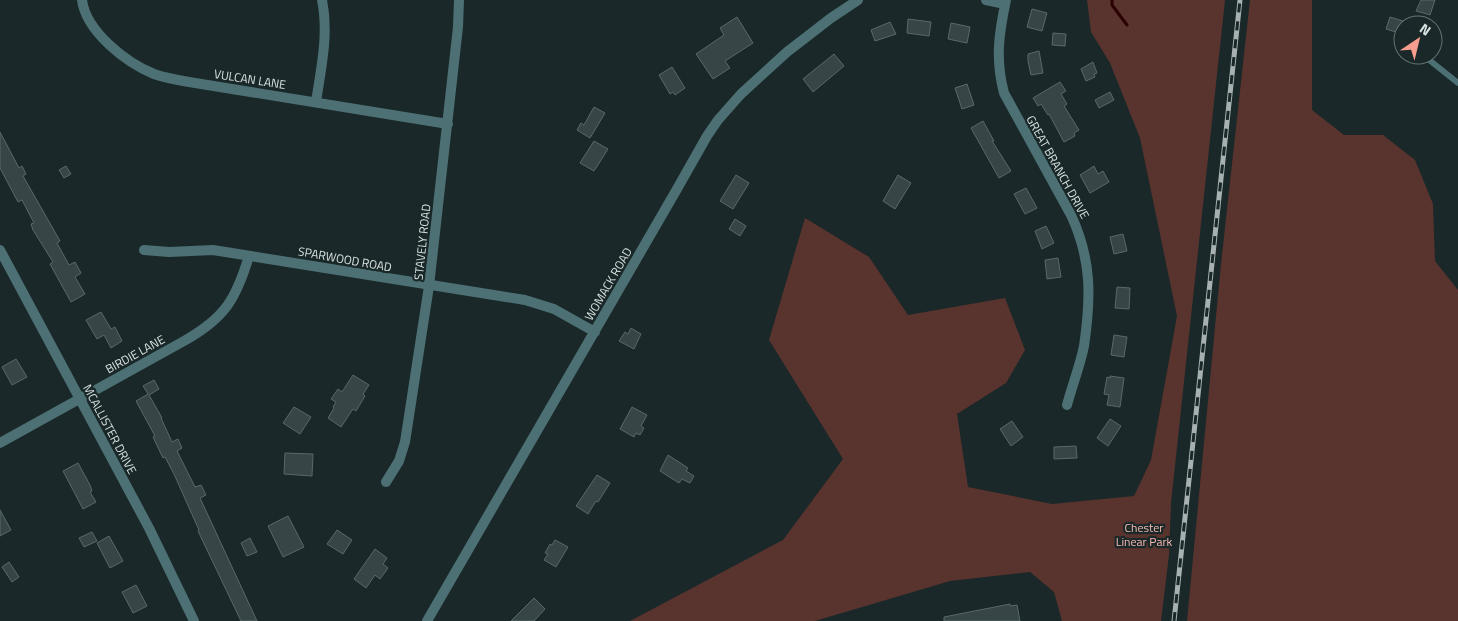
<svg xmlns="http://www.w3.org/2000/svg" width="1458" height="621" font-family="'Titillium Web',sans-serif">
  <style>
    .green { fill: #59332d }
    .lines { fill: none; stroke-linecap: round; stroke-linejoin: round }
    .stream { stroke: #2b0101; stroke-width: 3 }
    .building { fill: #374546; stroke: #59686a }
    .lane { stroke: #4c7073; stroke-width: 6 }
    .street { stroke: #4c7073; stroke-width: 10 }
    .rail-casing { stroke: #a7b1b1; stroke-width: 5 }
    .rail { stroke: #1a2829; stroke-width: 3; stroke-dasharray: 9; stroke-linecap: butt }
    .labels { text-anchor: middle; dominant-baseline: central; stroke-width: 4.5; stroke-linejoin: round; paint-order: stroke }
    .street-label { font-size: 12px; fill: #dae3e3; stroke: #1a2829 }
    .park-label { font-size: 12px; fill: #f7bab0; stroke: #1a2829 }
  </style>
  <rect width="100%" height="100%" fill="#1a2829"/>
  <path class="green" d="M1087 0H1225L1171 503 1169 555 1161 621H1062L1054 592 1030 572 950 581 815 621H630L783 540 843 459 769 340 805 218 869 257 908 315 1005 298 1025 350 1006 383 957 414 968 487 1052 504 1134 496 1151 460 1177 316 1140 138 1110 63 1091 32Z
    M1250 0H1312V110L1344 135H1383L1415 160 1433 204 1435 261 1458 290V621H1187L1221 264Z"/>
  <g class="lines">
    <path class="stream" d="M1112 0V5L1127 25"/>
  </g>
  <path class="building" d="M1421 0H1435L1430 15 1416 11Z
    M1032 9 1047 13 1042 31 1027 27Z
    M737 17 753 43 725 61 730 68 713 79 696 54 724 35 720 28Z
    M1390 17 1403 21 1399 33 1386 29Z
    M908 19 931 22 929 36 907 33Z
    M890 22 896 34 875 41 871 30Z
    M951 23 970 27 967 43 948 39Z
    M1053 33 1066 34 1065 46 1052 45Z
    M1039 51 1043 73 1031 75 1028 61V54Z
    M834 54 844 66 813 92 803 79Z
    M1093 62 1097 73 1094 74 1095 77 1086 81 1081 69Z
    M672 67 685 88 675 95 673 92 670 94 659 75Z
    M1060 82 1066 91 1061 94 1067 104 1064 106 1079 130 1074 133 1075 136 1064 142 1049 114 1048 115 1041 104 1038 106 1033 98Z
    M967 84 974 105 962 109 955 88Z
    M1110 92 1114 100 1099 108 1095 100Z
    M594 107 605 113 590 138 577 130 581 123 584 125Z
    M983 121 994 141H992L1011 171 999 178 971 128Z
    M0 132 19 168 22 166 26 174 23 176 60 241 57 243 69 265 75 262 81 273 75 277 85 294 71 302 50 264 53 262 33 230 31 224 34 223 22 200 18 202 0 168Z
    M594 141 608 149 594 171 580 163Z
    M66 166 71 174 64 178 59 170Z
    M1094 166 1098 174 1103 171 1109 182 1090 193 1080 175Z
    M736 175 749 183 733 209 720 201Z
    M898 175 911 183 895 209 883 201Z
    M1026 188 1037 208 1025 214 1014 194Z
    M735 219 746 226 740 236 729 229Z
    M1046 226 1054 243 1042 249 1035 231Z
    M1123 234 1127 251 1114 254 1110 237Z
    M1058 258 1061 277 1047 279 1045 260Z
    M1117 287 1130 288 1129 309 1115 308Z
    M101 312 111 329 115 327 122 341 111 348 104 335 97 339 86 320Z
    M631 328 641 334 634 349 619 341 625 332 628 334Z
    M1114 335 1127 337 1124 357 1111 355Z
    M16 359 27 377 12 385 2 367Z
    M353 375 369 385 363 394 365 396 356 411 353 409 341 427 328 418 334 408 333 407 336 402 331 399 338 389 342 392Z
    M1110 376 1124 378 1120 407 1107 405 1109 395 1104 394 1107 377 1110 378Z
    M154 380 159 389 149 395 162 418H161L172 442 178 439 182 448 177 451 195 487 201 485 206 495 200 498 257 621H241L198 531 199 530 174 474 165 457 163 458 153 437 155 436 136 401 148 394 143 386Z
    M294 407 311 417 300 434 283 423Z
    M632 407 647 415 641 426 644 428 640 435 636 433 634 437 620 429Z
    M1110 419 1121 426 1108 446 1097 438Z
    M1012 421 1023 437 1011 446 1000 429Z
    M1076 446 1077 458 1054 459V447Z
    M285 453 313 454 312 476 284 474Z
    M668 455 688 468 686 471 694 476 690 483 682 479 679 483 660 471Z
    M78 463 90 485 92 491 90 492 96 502 83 509 63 471Z
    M597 475 610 483 598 502 596 501 588 514 576 506Z
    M0 510 11 530 0 536Z
    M288 516 304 547 283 557 268 526Z
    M337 530 352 540 343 554 327 544Z
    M92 532 97 541 84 547 79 538Z
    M109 536 123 561 110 568 97 543Z
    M250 538 257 552 247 556 241 543Z
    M555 540 568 547 556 567 544 560 548 554 545 553 550 544 552 545Z
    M375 549 387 558 383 564 388 568 380 579 375 575 366 588 354 579Z
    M9 562 19 577 12 582 2 567Z
    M136 585 147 606 133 613 122 592Z
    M534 598 545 609 534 621H511Z
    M1010 604V606L1017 605 1020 621H944V617Z"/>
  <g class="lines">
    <path class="lane" d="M1423 55 1458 83"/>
    <path class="street" d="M82 0C86 32 127 63 154 74 165 78 177 80 189 82L448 124
      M986 0 1005 4
      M1006 0C999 33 995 59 1004 93L1071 215C1092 260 1091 298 1084 346 1080 366 1072 386 1067 405
      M316 102C321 68 329 34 322 0
      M0 250 149 528 194 621
      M144 250 169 252 213 250 525 300 554 309 595 332
      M0 443 184 341C225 318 236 299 249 256
      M386 482 399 461 405 442 429 286 458 27 459 0
      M427 621 677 189 707 136 718 120 741 94 787 52 831 18 858 0"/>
    <defs>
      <path id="rail" d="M1174 621 1240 0"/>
    </defs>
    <use href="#rail" class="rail-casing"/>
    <use href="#rail" class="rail"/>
  </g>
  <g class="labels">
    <g class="street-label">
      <text transform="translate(250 79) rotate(9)">VULCAN LANE</text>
      <text transform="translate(1058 167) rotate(61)">GREAT BRANCH DRIVE</text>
      <text transform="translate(422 242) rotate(-84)">STAVELY ROAD</text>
      <text transform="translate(345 259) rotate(10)">SPARWOOD ROAD</text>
      <text transform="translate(608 284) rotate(-60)">WOMACK ROAD</text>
      <text transform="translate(135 354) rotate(-29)">BIRDIE LANE</text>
      <text transform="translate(110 429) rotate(62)">MCALLISTER DRIVE</text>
    </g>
    <g class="park-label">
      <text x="1144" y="527">Chester<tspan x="1144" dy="14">Linear Park</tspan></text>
    </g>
  </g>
  <g transform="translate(1418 40) rotate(35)"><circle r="24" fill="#1a2829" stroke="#677373"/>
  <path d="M0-4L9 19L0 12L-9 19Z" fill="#f59d8f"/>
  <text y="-8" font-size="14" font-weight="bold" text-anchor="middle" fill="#dae3e3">N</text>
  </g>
</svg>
